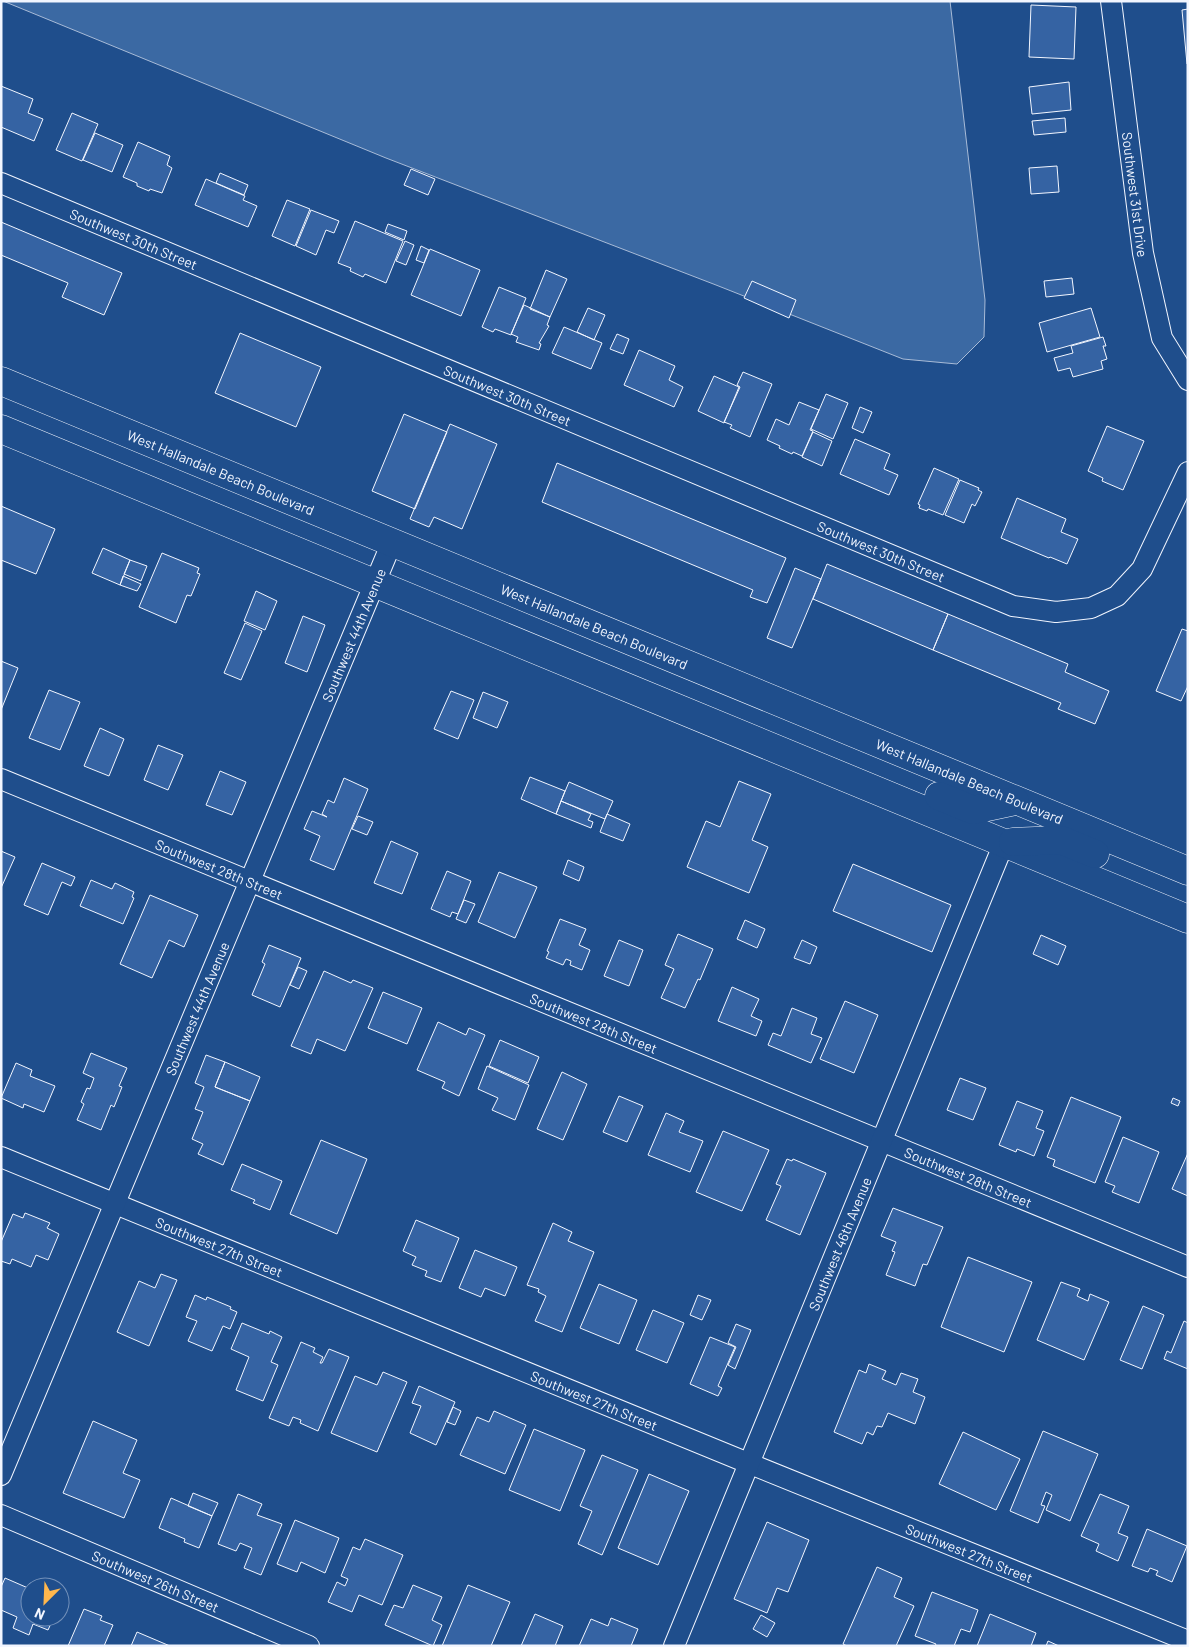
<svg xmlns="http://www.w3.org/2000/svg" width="1189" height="1647" font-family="Barlow,sans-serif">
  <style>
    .water { fill: #3b69a3; stroke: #a8bbd7 }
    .building { fill: #3563a3; stroke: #f2f6ff }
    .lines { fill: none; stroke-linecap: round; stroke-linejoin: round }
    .street-casing { stroke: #f2f6ff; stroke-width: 22 }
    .primary-casing { stroke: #f2f6ff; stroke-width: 29 }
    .street { stroke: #1f4e8c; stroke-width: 20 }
    .primary { stroke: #1f4e8c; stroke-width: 28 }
    .labels { text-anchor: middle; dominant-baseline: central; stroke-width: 4; stroke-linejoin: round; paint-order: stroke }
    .street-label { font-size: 14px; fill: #f2f6ff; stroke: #1f4e8c }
  </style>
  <rect width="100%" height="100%" fill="#1f4e8c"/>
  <path class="water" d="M3 1H950L985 300 984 337 957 364 903 359 716 285 386 158Z"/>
  <path class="building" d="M1031 5 1076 7 1074 59 1029 57Z
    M1188 9V64H1187L1182 10Z
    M1069 82 1071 110 1032 114 1029 87Z
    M1 86 33 99 28 113 43 119 34 141 1 127Z
    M72 113 98 124 82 161 56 150Z
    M1065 118 1066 132 1034 135 1032 121Z
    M95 133 123 145 112 172 83 160Z
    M138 142 170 156 167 165 172 168 162 193 150 189 149 191 137 186V183L123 177Z
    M1057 166 1059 192 1031 194 1029 168Z
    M411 169 435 179 428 195 404 185Z
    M220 173 248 185 244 195 216 183Z
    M206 179 245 196 243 200 257 206 248 227 195 205Z
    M287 200 310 209 295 246 272 236Z
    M311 210 339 221 334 233 326 230 316 255 296 246Z
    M355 221 403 241 386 283 365 274 363 277 350 271 351 268 338 263Z
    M1 222 122 273 104 315 62 297 68 283 1 255Z
    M388 224 407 231 404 240 385 232Z
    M405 241 414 245 406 265 396 261Z
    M421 246 429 250 424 263 416 260Z
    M430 249 480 270 461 316 411 295Z
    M546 270 567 279 550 317 530 309Z
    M1072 278 1074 294 1046 297 1044 281Z
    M752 281 796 300 789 318 744 298Z
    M499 287 526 298 511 335 495 329 493 332 482 327Z
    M524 305 550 317 547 325 549 326 539 343 541 344 539 350 516 342 518 337 511 334Z
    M588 308 605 315 594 340 577 332Z
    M1091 308 1100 337 1047 352 1039 323Z
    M564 327 602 343 591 369 552 353Z
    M240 333 321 367 296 427 215 393Z
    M617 334 629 339 623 354 610 349Z
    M1103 337 1106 346H1103L1107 359 1101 361 1103 369 1073 377 1070 368 1058 371 1054 358 1073 353 1071 346Z
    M639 350 675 366 669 380 683 387 674 407 624 385Z
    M743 372 772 384 750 437 730 428 732 425 724 422 740 387 737 385Z
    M714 376 739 387 724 423 698 411Z
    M826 394 848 403 833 439 811 429Z
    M799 402 819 410 810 430 813 431 802 456 793 452 792 454 779 448 780 446 767 440 776 419 789 425Z
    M860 407 872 412 863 433 852 428Z
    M404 414 447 432 415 509 372 491Z
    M450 424 497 444 462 529 434 517 429 527 410 519Z
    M1107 426 1144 441 1123 490 1102 481 1103 478 1088 471Z
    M813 432 832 441 822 466 802 457Z
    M855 439 890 454 884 469 898 475 889 495 840 474Z
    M557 463 786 558 767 603 750 597 753 590 542 502Z
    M934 468 959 479 943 515 928 509 927 511 919 508 920 505 918 504Z
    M960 480 979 488 978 490 982 492 975 506 972 504 964 523 945 515Z
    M1017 498 1066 519 1061 532 1078 539 1067 564 1050 557 1049 558 1001 538Z
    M1 506 55 529 36 574 1 560Z
    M103 548 130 560 120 585 92 573Z
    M162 553 199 568 197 573 200 574 191 596 187 595 176 623 139 607Z
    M130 560 147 566 141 581 124 574Z
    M827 564 948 614 933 650 813 599Z
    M795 568 821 579 792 648 767 638Z
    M123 576 141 584 137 591 120 585Z
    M256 591 277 601 265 630 244 621Z
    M948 614 1068 664 1065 672 1109 691 1095 724 1058 709 1061 703 933 650Z
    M303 616 325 625 307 672 285 663Z
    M245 623 262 631 241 680 224 673Z
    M1182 629 1188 631V686L1181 701 1156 691Z
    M1 661 18 668 1 710Z
    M49 690 80 702 60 750 29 738Z
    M451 691 474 700 458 739 434 729Z
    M483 692 508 702 497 728 473 718Z
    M100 728 124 739 109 776 84 766Z
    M158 745 183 755 168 790 144 780Z
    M220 771 246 782 232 815 206 805Z
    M530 777 565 791 556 814 521 799Z
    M344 778 368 789 334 870 310 860 320 836 304 829 312 811 327 817 322 814 328 800 334 803Z
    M739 781 771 794 752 840 768 847 749 893 687 867 706 821 720 827Z
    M569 782 613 801 605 819 561 801Z
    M561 801 591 814 588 820 593 822 591 828 556 814Z
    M607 814 630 824 623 841 600 832Z
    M358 816 373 822 367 835 352 829Z
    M391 841 418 853 402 894 374 883Z
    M1 851 15 857 1 888Z
    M568 860 584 867 579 881 563 874Z
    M42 863 75 877 71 886 62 882 48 915 24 905Z
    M853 864 951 905 932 952 833 911Z
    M447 871 471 881 458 914 452 912 450 917 431 909Z
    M499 872 537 887 515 938 478 922Z
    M91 880 112 889 115 883 134 892 132 897 134 898 123 924 80 906Z
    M150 895 198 915 184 947 169 940 152 978 120 964Z
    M464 900 475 904 466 923 456 919Z
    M560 919 586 929 579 945 590 950 582 970 570 965 571 961 566 959 563 965 546 958 549 952 547 951Z
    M745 920 765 929 757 948 737 939Z
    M678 934 713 949 700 980 698 979 685 1008 661 998 674 969 665 965Z
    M1041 935 1066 946 1058 965 1033 954Z
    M619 940 643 950 629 986 604 976Z
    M802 940 817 947 810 964 794 958Z
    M269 945 301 958 280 1007 252 995 265 964 262 962Z
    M298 967 307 971 299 989 290 985Z
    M324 971 351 983 353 980 373 988 345 1051 317 1039 311 1054 291 1046Z
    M732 987 759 999 751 1016 762 1021 756 1036 718 1021Z
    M383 992 422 1008 407 1044 368 1028Z
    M845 1001 878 1015 854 1073 820 1059Z
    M792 1008 817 1018 811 1034 822 1038 811 1063 768 1045 773 1033 781 1036Z
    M438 1022 466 1035 469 1028 485 1035 459 1096 442 1088 445 1082 417 1070Z
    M500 1040 539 1057 528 1083 489 1066Z
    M91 1053 127 1068 119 1086 122 1087 114 1107 111 1105 101 1130 77 1120 84 1104 81 1102 87 1088 90 1089 94 1078 83 1073Z
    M206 1055 225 1062 215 1087 250 1101 223 1165 198 1154 203 1144 192 1139 203 1112 195 1109 204 1087 195 1083Z
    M225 1062 260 1077 250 1101 215 1087Z
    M16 1063 32 1070 30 1076 55 1086 44 1112 24 1104 23 1108 1 1098Z
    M487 1066 529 1085 515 1120 492 1110 498 1098 478 1089Z
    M562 1072 587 1084 563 1140 537 1129Z
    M960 1078 986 1088 973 1120 947 1110Z
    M619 1096 643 1106 627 1142 603 1132Z
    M1071 1097 1121 1117 1095 1183 1053 1166 1055 1160 1047 1157Z
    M1173 1098 1180 1101 1178 1106 1171 1103Z
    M1017 1101 1043 1111 1036 1128 1044 1131 1034 1156 1017 1149 1016 1152 999 1145Z
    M666 1113 684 1121 679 1132 703 1141 690 1172 648 1155Z
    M723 1131 769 1150 742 1211 696 1192Z
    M1123 1137 1159 1152 1139 1203 1112 1192 1115 1186 1105 1182Z
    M321 1140 367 1159 337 1234 290 1214Z
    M1188 1153V1196L1172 1189Z
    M787 1159 792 1161 793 1159 826 1173 800 1235 766 1220 781 1186 776 1184Z
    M242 1164 282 1181 270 1210 253 1203 255 1200 231 1190Z
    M893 1208 943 1227 927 1265 923 1264 915 1286 886 1275 895 1252 892 1251 896 1242 881 1236Z
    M25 1213 50 1223 47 1228 59 1234 48 1260 36 1255 31 1267 12 1259 10 1264 1 1261V1242L13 1214 23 1218Z
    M416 1220 459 1238 441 1282 425 1276 427 1271 412 1265 416 1257 403 1251Z
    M553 1223 572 1232 568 1241 594 1252 562 1332 535 1321 546 1296 538 1292 539 1289 527 1285Z
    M475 1250 517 1267 505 1296 485 1288 481 1297 459 1288Z
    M968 1257 1032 1282 1004 1352 941 1327Z
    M161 1274 177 1280 149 1346 117 1332 139 1281 155 1288Z
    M1061 1282 1080 1289 1077 1296 1088 1301 1090 1294 1109 1302 1084 1360 1037 1340Z
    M599 1284 637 1300 619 1344 580 1328Z
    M195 1295 206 1300 207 1297 231 1307 230 1309 237 1312 230 1329 223 1326 212 1351 188 1341 197 1321 186 1317Z
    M698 1295 711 1300 702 1320 690 1315Z
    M1143 1306 1164 1315 1142 1369 1120 1360Z
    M653 1310 684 1323 667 1363 636 1350Z
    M1184 1321 1188 1323V1369L1164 1359 1167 1351 1171 1353Z
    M242 1323 269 1334 270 1331 282 1337 271 1362 278 1365 263 1401 236 1390 249 1357 231 1349Z
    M736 1324 751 1330 735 1369 728 1365 736 1347 728 1343Z
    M710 1337 735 1347 718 1386 722 1388 718 1396 690 1384Z
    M301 1342 315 1348 313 1352 323 1357 320 1363H322L329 1349 349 1357 318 1431 300 1423 301 1420 293 1417 289 1426 269 1418Z
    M869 1364 886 1371 882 1379 896 1385 901 1373 918 1379 913 1392 925 1397 915 1424 888 1413 882 1427 877 1426 873 1435 867 1432 862 1444 834 1432 859 1370 866 1373Z
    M383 1372 407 1382 377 1452 331 1433 355 1376 377 1385Z
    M419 1386 455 1402 436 1445 410 1433 421 1406 412 1403Z
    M453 1407 461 1411 455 1425 447 1422Z
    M494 1411 526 1425 505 1474 460 1455 477 1417 489 1422Z
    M93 1421 137 1440 123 1473 140 1480 124 1518 63 1493Z
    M534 1429 585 1450 560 1511 509 1490Z
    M1043 1431 1098 1454 1070 1521 1046 1510 1052 1495 1046 1492 1041 1505 1045 1506 1038 1523 1010 1511Z
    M963 1432 1020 1459 996 1510 939 1484Z
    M602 1455 638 1470 602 1555 578 1544 592 1511 580 1506Z
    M649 1474 689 1491 658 1565 618 1548Z
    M193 1493 218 1503 212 1516 188 1506Z
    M238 1494 262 1504 257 1515 282 1524 261 1575 244 1568 252 1548 240 1543 236 1551 218 1544Z
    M1100 1494 1129 1506 1118 1533 1128 1537 1118 1561 1096 1551 1099 1544 1081 1536Z
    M171 1498 212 1516 199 1548 184 1542 185 1539 159 1528Z
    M295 1520 339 1538 325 1573 301 1562 297 1572 277 1564Z
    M767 1522 809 1540 788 1592 777 1588 767 1613 734 1599Z
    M1147 1529 1187 1546 1172 1582 1156 1575 1158 1571 1150 1568 1148 1572 1132 1566Z
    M365 1539 403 1555 382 1605 359 1595 352 1612 328 1602 337 1582 345 1586 348 1579 341 1576 353 1547 360 1550Z
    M877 1567 902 1578 894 1597 914 1606 896 1646H847L843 1644Z
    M5 1578 28 1588 30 1583 39 1587H30V1617H54L48 1630 33 1624 29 1635 13 1628 17 1617 1 1610V1587Z
    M413 1585 442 1597 432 1620 442 1625 433 1646 385 1625 394 1605 403 1608Z
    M468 1585 510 1602 491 1646H442Z
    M932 1592 978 1610 970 1632 961 1629 954 1646H935L936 1644 915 1636Z
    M84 1609 102 1616 100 1620 113 1625 104 1646H68Z
    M535 1614 563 1626 555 1646H521Z
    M990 1614 1036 1633 1031 1646H977Z
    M761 1615 775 1623 767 1637 753 1629Z
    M611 1618 638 1629 631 1646H579L591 1619 608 1626Z
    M137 1632 170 1646H131Z
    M1048 1641 1059 1646H1046Z"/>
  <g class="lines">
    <defs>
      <g id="street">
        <path id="s1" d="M1111 1 1143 253 1162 338 1188 380"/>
        <path id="s2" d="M1 183 1013 606 1056 612 1091 608 1117 596 1142 569 1188 472"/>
        <path id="s3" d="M1 779 1188 1267"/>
        <path id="s4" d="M1 1157 748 1463 1188 1641"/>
        <path id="s5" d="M1 1475 392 542"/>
        <path id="s6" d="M1 1515 309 1646"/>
        <path id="s7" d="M674 1646 1004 843"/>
      </g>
      <g id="primary">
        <path id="s8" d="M1 381 1188 871"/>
        <path d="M1 429 1188 919"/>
        <path d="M939 796 973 810 1015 801"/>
        <path d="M1013 842 1061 840 1095 854"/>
      </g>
    </defs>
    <use href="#street" class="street-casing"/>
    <use href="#primary" class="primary-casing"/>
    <use href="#street" class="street"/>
    <use href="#primary" class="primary"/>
  </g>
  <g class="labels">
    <g class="street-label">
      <text stroke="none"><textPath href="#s1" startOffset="195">Southwest 31st Drive</textPath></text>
      <text stroke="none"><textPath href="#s2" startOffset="144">Southwest 30th Street</textPath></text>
      <text stroke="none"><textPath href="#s2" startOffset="549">Southwest 30th Street</textPath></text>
      <text stroke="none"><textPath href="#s8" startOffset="238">West Hallandale Beach Boulevard</textPath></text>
      <text stroke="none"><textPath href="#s2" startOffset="954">Southwest 30th Street</textPath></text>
      <text stroke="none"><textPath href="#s8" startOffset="642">West Hallandale Beach Boulevard</textPath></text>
      <text stroke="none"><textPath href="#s5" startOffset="911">Southwest 44th Avenue</textPath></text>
      <text stroke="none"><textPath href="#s8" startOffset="1048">West Hallandale Beach Boulevard</textPath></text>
      <text stroke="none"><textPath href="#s3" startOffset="236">Southwest 28th Street</textPath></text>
      <text stroke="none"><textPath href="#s5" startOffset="506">Southwest 44th Avenue</textPath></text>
      <text stroke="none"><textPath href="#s3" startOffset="641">Southwest 28th Street</textPath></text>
      <text stroke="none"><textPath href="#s3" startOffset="1046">Southwest 28th Street</textPath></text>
      <text stroke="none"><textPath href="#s7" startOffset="435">Southwest 46th Avenue</textPath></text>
      <text stroke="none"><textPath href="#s4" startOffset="236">Southwest 27th Street</textPath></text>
      <text stroke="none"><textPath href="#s4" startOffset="641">Southwest 27th Street</textPath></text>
      <text stroke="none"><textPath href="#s4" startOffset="1046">Southwest 27th Street</textPath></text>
      <text stroke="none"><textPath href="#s6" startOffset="168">Southwest 26th Street</textPath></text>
    </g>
  </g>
  <rect width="1189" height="1647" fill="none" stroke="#f2f6ff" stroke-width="5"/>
  <g transform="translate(45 1602) rotate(204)"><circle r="24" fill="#1f4e8c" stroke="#7391ba"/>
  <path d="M0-4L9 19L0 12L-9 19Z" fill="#ffb74d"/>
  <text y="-8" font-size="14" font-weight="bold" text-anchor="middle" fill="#f2f6ff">N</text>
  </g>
</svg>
